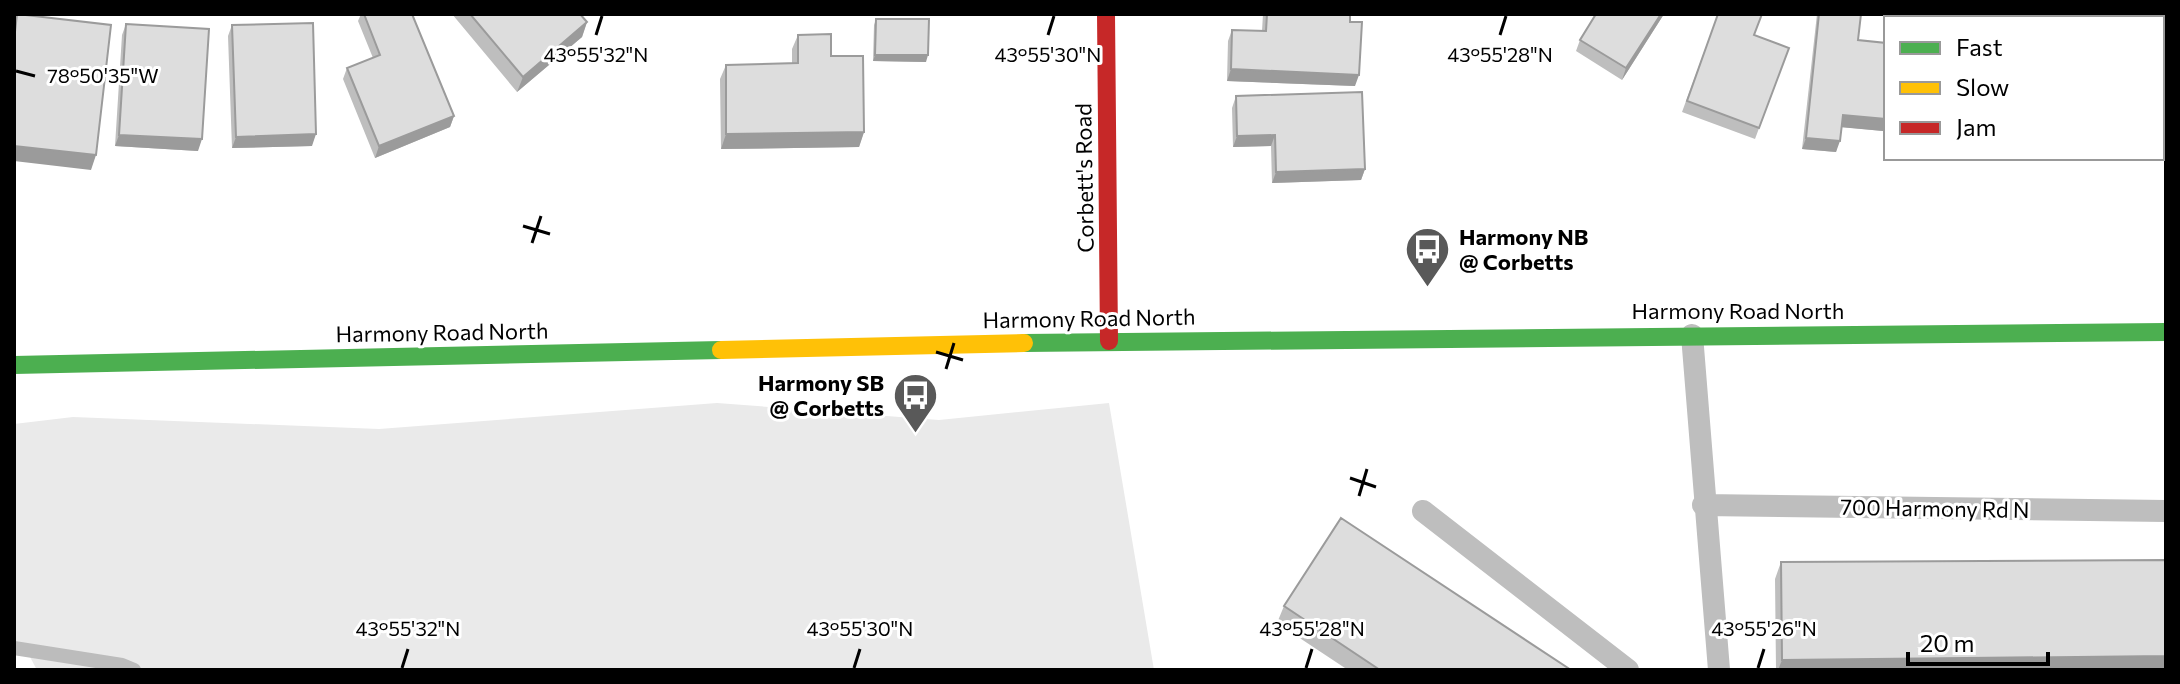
<svg xmlns="http://www.w3.org/2000/svg" width="2180" height="684" font-family="Commissioner,sans-serif">
  <style>
    .green { fill: #eaeaea }
    .lines { fill: none; stroke-linecap: round; stroke-linejoin: round }
    .stream { stroke: #bcbcbc; stroke-width: 14 }
    .lane { stroke: #bebebe; stroke-width: 22 }
    .fast { stroke: #4caf50; stroke-width: 18 }
    .slow { stroke: #ffc107; stroke-width: 18 }
    .jam { stroke: #c62828; stroke-width: 18 }
    .wall { fill: #bebebe }
    .shaded-wall { fill: #9b9b9b }
    .building { fill: #ddd; stroke: #9b9b9b; stroke-width: 2 }
    .ticks { fill: none; stroke: #000; stroke-width: 3 }
    .labels { text-anchor: middle; dominant-baseline: central; stroke-width: 6; stroke-linejoin: round; paint-order: stroke }
    .street-label { font-size: 22px; fill: #000; stroke: #fff }
    .poi-label { font-size: 22px; font-weight: bold; fill: #000; stroke: #fff; text-anchor: start }
    .ticks-label { font-size: 20px; text-anchor: middle; fill: #000; stroke: #fff; stroke-width: 6; stroke-linejoin: round; paint-order: stroke }
  </style>
  <rect width="100%" height="100%" fill="#fff"/>
  <path class="green" d="M717 403 939 420 1109 403 1154 670H37L30 657 14 648V424L73 417 379 429Z"/>
  <g class="lines">
    <path class="stream" d="M14 648 122 665 134 670"/>
    <path class="lane" d="M1692 335 1719 670
      M1703 505 2166 511
      M1423 511 1628 670"/>
    <path class="fast" d="M1024 343 2166 332
      M14 365 721 350"/>
    <path class="slow" d="M721 350 1024 343"/>
    <path class="jam" d="M1106 14 1109 341"/>
  </g>
  <path class="wall" d="M361 14H412L454 116 450 127 375 158 343 79 347 68 373 58 358 21Z
    M452 14H580L587 22 582 37 517 92Z
    M1263 14H1350L1355 86 1227 81 1228 41 1232 30 1262 31Z
    M1596 14H1664L1622 80 1576 51 1580 40Z
    M1718 14 1754 35 1789 48 1755 139 1682 112Z
    M1817 14H1861L1858 40 1883 131 1842 127 1836 152 1802 149Z
    M876 19 926 62 873 61 874 25Z
    M126 24 198 151 115 146 122 35Z
    M232 25 312 146 232 148 228 36Z
    M798 35 831 56 864 132 859 147 721 149 720 79 726 65 792 63V49Z
    M1236 96 1365 169 1361 180 1272 183 1271 146 1233 147 1232 108Z
    M1781 562 2166 670H1776L1775 579Z
    M1284 606 1571 670H1348L1277 623Z"/>
  <path class="shaded-wall" d="M1661 14H1664L1622 80 1626 68Z
    M587 22 582 37 517 92 523 77Z
    M875 55H928L926 62 873 61Z
    M1231 69 1359 75 1355 86 1227 81Z
    M2162 96H2166V107H2162Z
    M1843 115 1886 119V122L1883 131 1839 127Z
    M454 116 450 127 375 158 379 146Z
    M864 132 859 147 721 149 726 134Z
    M316 134 312 146 232 148 236 137Z
    M119 135 202 139 198 151 115 146Z
    M1275 135 1271 146 1233 147 1237 136Z
    M1806 138 1840 141 1836 152 1802 149Z
    M14 146 96 155 91 170 14 161Z
    M1365 169 1361 180 1272 183 1276 172Z
    M2166 656V670H1778L1782 660Z"/>
  <path class="building" d="M17 14 111 25 96 155 14 146V41Z
    M364 14H412L454 116 379 146 347 68 380 55Z
    M470 14H580L587 22 523 77Z
    M1267 14H1350V22H1362L1359 75 1231 69 1232 30 1266 31Z
    M1596 14H1661L1626 68 1580 40Z
    M1718 14H1762L1754 35 1789 48 1759 128 1687 101Z
    M1819 14H1861L1858 40 1886 43V119L1843 115 1840 141 1806 138Z
    M1944 14H1986V18H1944Z
    M2004 14H2046V18H2004Z
    M2094 14H2166V96H2162V18H2094Z
    M876 19H929L928 55H875Z
    M313 23 316 134 236 137 232 25Z
    M126 24 209 29 202 139 119 135Z
    M831 34V56H863L864 132 726 134V65L798 63V35Z
    M1362 92 1365 169 1276 172 1275 135 1237 136 1236 96Z
    M1341 518 1571 670H1380L1284 606Z
    M2166 560V656L1782 660 1781 562Z"/>
  <path class="ticks" d="M596 35 602 16M1048 35 1054 16M1500 35 1506 16M16 71 35 76M523 226 550 234M532 243 541 216M936 352 963 360M946 369 954 343M1350 478 1376 487M1359 496 1367 469M402 668 408 649M854 668 860 649M1306 668 1312 649M1758 668 1764 649"/>
  <defs>
    <symbol id="bus-pin" viewBox="-11 -11 22 30"><path d="M0 17L-7.5 6A9.5 9.5 0 1 1 7.5 6Z" fill="#595959" stroke="#fff"/><path d="M-5-6H5V4H4V6H2V4H-2V6H-4V4H-5ZM-3.5-4V0h7V-4ZM-3.5 1.2v1.5H-2V1.2ZM2 1.2v1.5H3.5V1.2Z" fill="#fff"/></symbol>
  </defs>
  <g fill-rule="evenodd">
    <use href="#bus-pin" x="1402" y="224" width="51" height="69"/>
    <use href="#bus-pin" x="890" y="370" width="51" height="69"/>
  </g>
  <g class="labels">
    <g class="street-label">
      <text transform="translate(1084 178) rotate(-91)">Corbett's Road</text>
      <text x="1738" y="310">Harmony Road North</text>
      <text transform="translate(1089 318) rotate(-1)">Harmony Road North</text>
      <text transform="translate(442 332) rotate(-1)">Harmony Road North</text>
      <text transform="translate(1935 508) rotate(1)">700 Harmony Rd N</text>
    </g>
    <g class="poi-label">
      <text x="1459" y="236">Harmony NB<tspan x="1459" dy="25">@ Corbetts</tspan></text>
      <text x="884" y="382" text-anchor="end">Harmony SB<tspan x="884" dy="25">@ Corbetts</tspan></text>
    </g>
  </g>
  <g class="ticks-label">
    <text x="596" y="62">43°55'32"N</text>
    <text x="1048" y="62">43°55'30"N</text>
    <text x="1500" y="62">43°55'28"N</text>
    <text x="103" y="83">78°50'35"W</text>
    <text x="408" y="636">43°55'32"N</text>
    <text x="860" y="636">43°55'30"N</text>
    <text x="1312" y="636">43°55'28"N</text>
    <text x="1764" y="636">43°55'26"N</text>
  </g>
  <rect width="2180" height="684" fill="none" stroke="#000000" stroke-width="32"/>
  <rect x="1884" y="16" width="280" height="144" fill="#ffffff" stroke="#999999" stroke-width="2"/>
  <rect x="1900" y="42" width="40" height="12" fill="#4caf50" stroke="#999999" stroke-width="2"/>
  <text x="1956" y="56" font-size="24" fill="#000000">Fast</text>
  <rect x="1900" y="82" width="40" height="12" fill="#ffc107" stroke="#999999" stroke-width="2"/>
  <text x="1956" y="96" font-size="24" fill="#000000">Slow</text>
  <rect x="1900" y="122" width="40" height="12" fill="#c62828" stroke="#999999" stroke-width="2"/>
  <text x="1956" y="136" font-size="24" fill="#000000">Jam</text>
  <path d="M1908 652v12h140v-12" fill="none" stroke="#000000" stroke-width="4"/>
  <text x="1920" y="652" font-size="24" fill="#000000" stroke="#ffffff" stroke-width="6" paint-order="stroke">20 m</text>
</svg>
